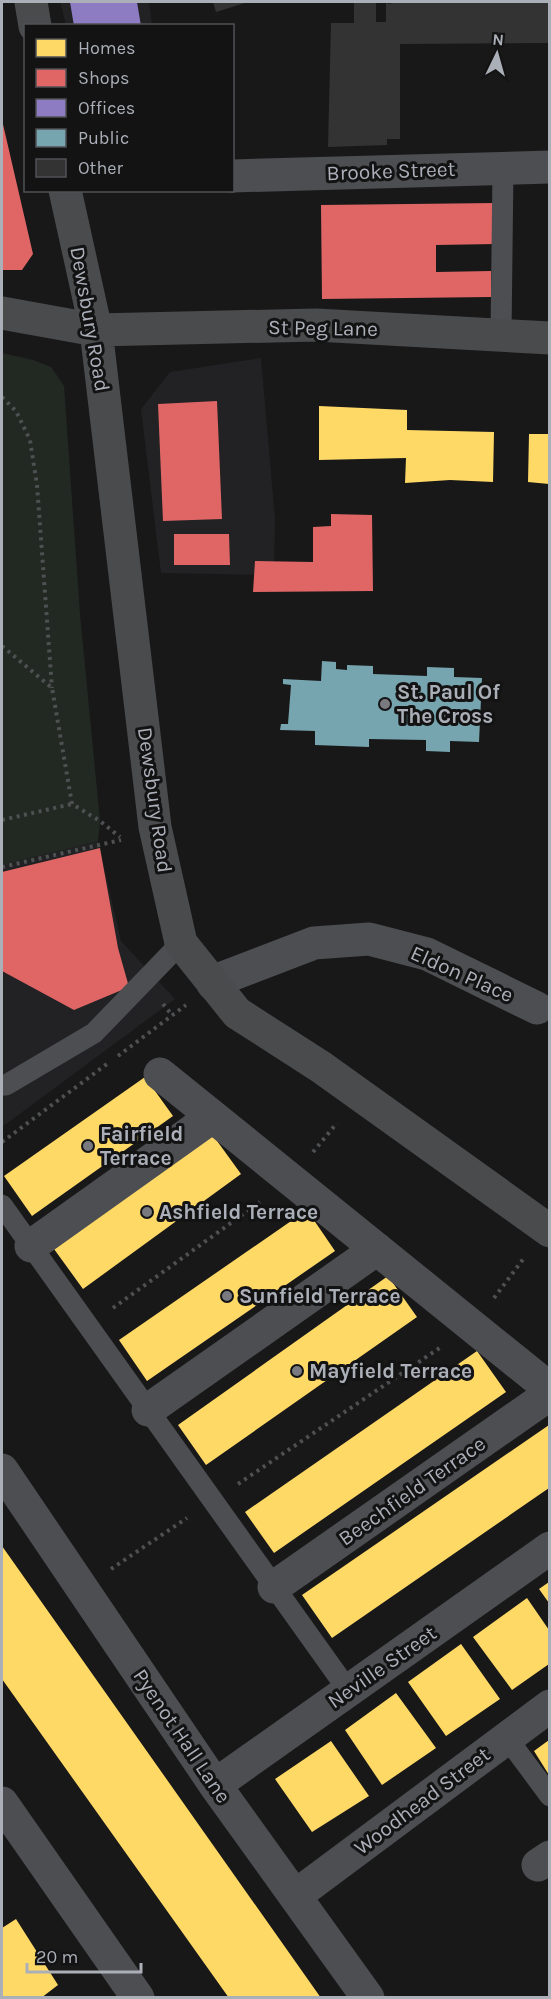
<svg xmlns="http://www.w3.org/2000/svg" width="551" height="1999" font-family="Karla,sans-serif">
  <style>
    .built { fill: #222224 }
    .green { fill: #222923 }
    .homes { fill: #ffd966 }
    .shops { fill: #e06666 }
    .offices { fill: #8e7cc3 }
    .public { fill: #76a5af }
    .building { fill: #333334 }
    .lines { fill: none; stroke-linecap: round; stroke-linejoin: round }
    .path { stroke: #4e5052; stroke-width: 4; stroke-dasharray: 3 4.5; stroke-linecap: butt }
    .service { stroke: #4d4e51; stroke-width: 21 }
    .minor { stroke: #4d4e51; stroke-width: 33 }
    .primary { stroke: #4a4b4d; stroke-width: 33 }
    .poi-dot { fill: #787a80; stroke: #131314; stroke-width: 2 }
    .labels { text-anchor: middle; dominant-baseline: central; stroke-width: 6; stroke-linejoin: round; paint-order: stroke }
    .street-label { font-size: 21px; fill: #abafb8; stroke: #131314 }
    .poi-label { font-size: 21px; font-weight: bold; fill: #abafb8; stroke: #131314; text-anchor: start }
  </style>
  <rect width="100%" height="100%" fill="#181819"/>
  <path class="built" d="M60 2H149L152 25H66Z
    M261 358 275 519 274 575 161 573 141 409 170 372Z
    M98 841 121 941 175 999 2 1127V865Z"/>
  <path class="green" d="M2 353 33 360 51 367 64 386 80 614 100 821 98 841 2 865Z"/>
  <path class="homes" d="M319 406 407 410V430L494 432 493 482 450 480 405 483 406 458 319 460Z
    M529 434H549V484L528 482Z
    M145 1077 173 1116 32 1216 4 1176Z
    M212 1134 241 1174 83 1289 54 1249Z
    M307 1210 335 1251 147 1381 119 1340Z
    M388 1276 417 1317 206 1465 178 1425Z
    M477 1351 506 1392 274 1553 245 1512Z
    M549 1425V1488L332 1638 302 1595Z
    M2 1546 321 1998H229L2 1679Z
    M549 1582V1603L539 1589Z
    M527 1598 549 1630V1664L512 1690 473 1637Z
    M461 1644 500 1699 446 1736 408 1682Z
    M396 1693 436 1748 382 1785 345 1730Z
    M549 1740V1775L534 1751Z
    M331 1741 369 1796 312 1832 275 1779Z
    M16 1919 58 1985 41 1998H2V1928Z"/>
  <path class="shops" d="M2 120 33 254 22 270H2Z
    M496 203V244L436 245V272L491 271V297L322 299 321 205Z
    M217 401 222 519 163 521 158 404Z
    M331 514 372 515 373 591 253 592 255 561 313 562V527L331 526Z
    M174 534H229L230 565H174Z
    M100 848 118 948 129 987 74 1010 2 971V872Z"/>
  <path class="offices" d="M70 2H137L141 26H74Z"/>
  <path class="public" d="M322 661 336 662V669L347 670V665L373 666V674L427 676V667L454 668V677L482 678 479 742 450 741V752L426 751V740L369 739V747L315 745V731L280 730 281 724H288L291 685 283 684V679L321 681Z"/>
  <path class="building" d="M213 2H248L216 12Z
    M354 2H376V22H386V3L391 4V2H550V43L400 44V139H387V145L328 147 331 23H354Z"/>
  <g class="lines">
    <path class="path" d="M2 397 16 411 30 440 37 485 52 688
      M2 646 52 688 72 804 100 821 120 837
      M2 820 72 804
      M2 867 121 840
      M163 1004 172 1015
      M118 1056 186 1005
      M2 1142 107 1064
      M313 1152 337 1123
      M494 1298 524 1258
      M113 1308 260 1202
      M238 1484 441 1347
      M111 1569 187 1518"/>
    <path class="service" d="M501 335 503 168
      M2 1085H6L94 1033 181 943
      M2 1205 348 1690
      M507 1738 550 1796"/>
    <path class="minor" d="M232 176 550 167
      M213 984 220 979 314 943 369 939 427 954 537 1008
      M160 1074 550 1389
      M31 1246 212 1117
      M148 1410 377 1249
      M2 1470 215 1785 368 1998
      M274 1587 550 1394
      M215 1785 550 1548
      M2 1803 138 1998
      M538 1865 550 1857
      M295 1896 550 1706"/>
    <path class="primary" d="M31 2 35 26
      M65 190 96 330 155 827 181 943 237 1013 321 1067 550 1231
      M2 313 96 330 316 325 550 338"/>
  </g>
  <g class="poi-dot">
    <circle cx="385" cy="704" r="6"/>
    <circle cx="88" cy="1146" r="6"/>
    <circle cx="147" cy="1212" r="6"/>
    <circle cx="227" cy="1296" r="6"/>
    <circle cx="297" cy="1371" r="6"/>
  </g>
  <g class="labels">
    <g class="street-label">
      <text transform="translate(391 171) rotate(-2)">Brooke Street</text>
      <text transform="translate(90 319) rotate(80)">Dewsbury Road</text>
      <text transform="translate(323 328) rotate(1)">St Peg Lane</text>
      <text transform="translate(155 800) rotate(82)">Dewsbury Road</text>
      <text transform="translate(462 974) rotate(24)">Eldon Place</text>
      <text transform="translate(412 1491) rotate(-35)">Beechfield Terrace</text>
      <text transform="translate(382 1667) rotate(-35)">Neville Street</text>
      <text transform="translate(182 1736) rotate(56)">Pyenot Hall Lane</text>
      <text transform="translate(422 1801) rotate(-37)">Woodhead Street</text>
    </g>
    <g class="poi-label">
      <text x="397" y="692">St. Paul Of<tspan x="397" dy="24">The Cross</tspan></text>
      <text x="100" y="1134">Fairfield<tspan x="100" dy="24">Terrace</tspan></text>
      <text x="159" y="1212">Ashfield Terrace</text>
      <text x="239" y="1296">Sunfield Terrace</text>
      <text x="309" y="1371">Mayfield Terrace</text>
    </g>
  </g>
  <rect width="551" height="1999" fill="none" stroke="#abafb8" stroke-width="6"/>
  <rect x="24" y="24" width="210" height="168" fill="#131314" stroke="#505156" stroke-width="1.5"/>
  <rect x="36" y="39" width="30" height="18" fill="#ffd966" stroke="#505156" stroke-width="1.5"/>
  <text x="78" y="54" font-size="18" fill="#abafb8">Homes</text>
  <rect x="36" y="69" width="30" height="18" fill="#e06666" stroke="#505156" stroke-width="1.5"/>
  <text x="78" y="84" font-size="18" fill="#abafb8">Shops</text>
  <rect x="36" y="99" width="30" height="18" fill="#8e7cc3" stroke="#505156" stroke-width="1.5"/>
  <text x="78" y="114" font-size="18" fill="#abafb8">Offices</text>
  <rect x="36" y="129" width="30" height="18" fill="#76a5af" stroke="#505156" stroke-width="1.5"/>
  <text x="78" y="144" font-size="18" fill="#abafb8">Public</text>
  <rect x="36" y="159" width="30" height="18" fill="#333334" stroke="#505156" stroke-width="1.5"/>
  <text x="78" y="174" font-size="18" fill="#abafb8">Other</text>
  <g transform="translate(497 54) rotate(5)" stroke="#131314" stroke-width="4.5" paint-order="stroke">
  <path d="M0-4.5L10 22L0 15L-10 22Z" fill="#abafb8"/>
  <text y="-9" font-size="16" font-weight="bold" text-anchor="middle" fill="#abafb8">N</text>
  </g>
  <path d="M27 1963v9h114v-9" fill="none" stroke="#abafb8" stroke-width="3"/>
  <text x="36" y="1963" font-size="18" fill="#abafb8" stroke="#131314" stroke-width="4.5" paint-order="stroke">20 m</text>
</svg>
